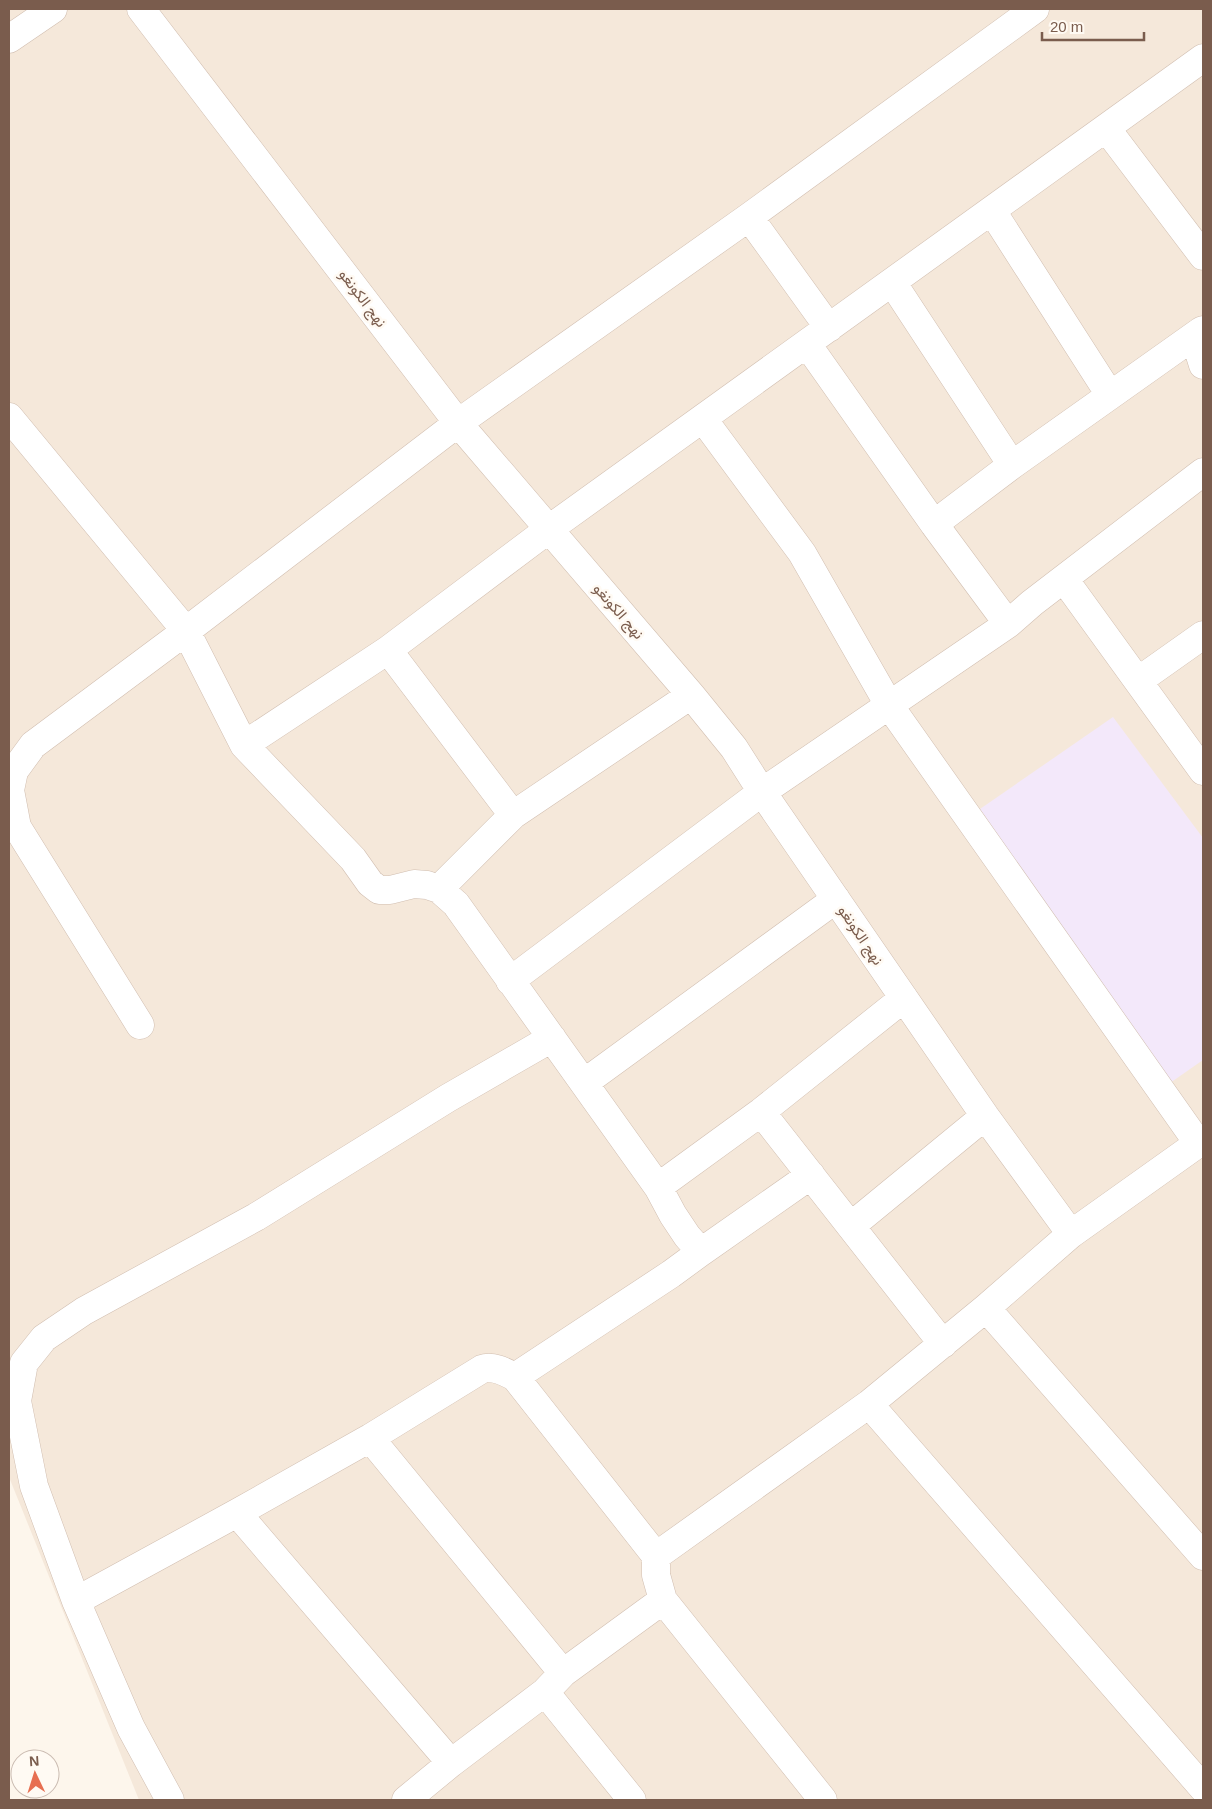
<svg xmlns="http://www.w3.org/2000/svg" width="1212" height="1809" font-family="Helvetica,Vazirmatn,sans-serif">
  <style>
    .residential { fill: #f5e8da }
    .education { fill: #f3e8fa }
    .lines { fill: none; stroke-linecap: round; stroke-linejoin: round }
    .minor-casing { stroke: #d1beb0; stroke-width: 29 }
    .minor { stroke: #fff; stroke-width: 28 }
    .labels { text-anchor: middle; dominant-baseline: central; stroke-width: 5; stroke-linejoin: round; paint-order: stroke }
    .street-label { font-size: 15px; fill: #7a5c4d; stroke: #fffaf3 }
  </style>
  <rect width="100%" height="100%" fill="#fdf6ec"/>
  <path class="residential" d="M9 9H1203V1800H139L9 1477Z"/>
  <path class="education" d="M1113 717 1203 838V1060L1170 1083 980 809Z"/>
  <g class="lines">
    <defs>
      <path id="minor" d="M141 9 458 423 691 695 734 748 762 792 985 1116 1071 1234
        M9 39 53 9
        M1106 128 1203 256
        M992 211 1110 395
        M749 217 829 328
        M892 282 1012 465
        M1203 330 1201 331 1199 352 1203 365
        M807 344 934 524 1008 624
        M9 417 186 631 244 745 353 859 370 883 379 890H390L414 884 427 885 439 889 456 904 658 1187 673 1215 687 1236 701 1252 671 1274 515 1377C505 1372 493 1365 482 1369L370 1438 237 1513 76 1601 34 1486 17 1401 24 1363 44 1338 84 1311 256 1217 448 1098 552 1038
        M703 419 802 553 889 705 1198 1143
        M934 524 1012 465 1201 331
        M1064 579 1203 771
        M388 650 513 815
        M1138 681 1203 635
        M244 745 388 650 549 529 1203 58
        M439 889 513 815 691 695
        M510 981 762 792 1008 624 1032 603 1203 472
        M140 1025 17 827 10 790 14 771 33 745 186 631 458 423 749 217 1035 9
        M584 1083 836 899
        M761 1112 943 1344
        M658 1187 761 1112 904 998
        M851 1226 985 1116
        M701 1252 811 1175
        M986 1308 1203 1556
        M515 1377 656 1556
        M869 1404 1203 1788
        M370 1438 563 1673
        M237 1513 451 1763
        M76 1601 131 1728 170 1800
        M545 1692 632 1800
        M406 1800 451 1763 545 1692 563 1673 663 1600
        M823 1800 663 1600 656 1575V1556L869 1404 986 1308 1071 1234 1203 1140"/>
    </defs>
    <use href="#minor" class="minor-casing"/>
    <use href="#minor" class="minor"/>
  </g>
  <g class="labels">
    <g class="street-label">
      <text transform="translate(363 298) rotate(53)">نهج الكونغو</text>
      <text transform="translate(619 611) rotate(49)">نهج الكونغو</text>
      <text transform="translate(861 935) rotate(56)">نهج الكونغو</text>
    </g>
  </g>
  <rect width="1212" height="1809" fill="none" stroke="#7a5c4d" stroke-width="20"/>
  <g transform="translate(35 1774) rotate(356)"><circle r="24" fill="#fffaf3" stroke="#cabbb1"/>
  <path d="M0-4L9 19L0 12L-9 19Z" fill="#e76f51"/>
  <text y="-8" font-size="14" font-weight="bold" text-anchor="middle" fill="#7a5c4d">N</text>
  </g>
  <path d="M1042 32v8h102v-8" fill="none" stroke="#7a5c4d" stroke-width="2.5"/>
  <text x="1050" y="32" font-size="15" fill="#7a5c4d" stroke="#fffaf3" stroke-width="4" paint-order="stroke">20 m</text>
</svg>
